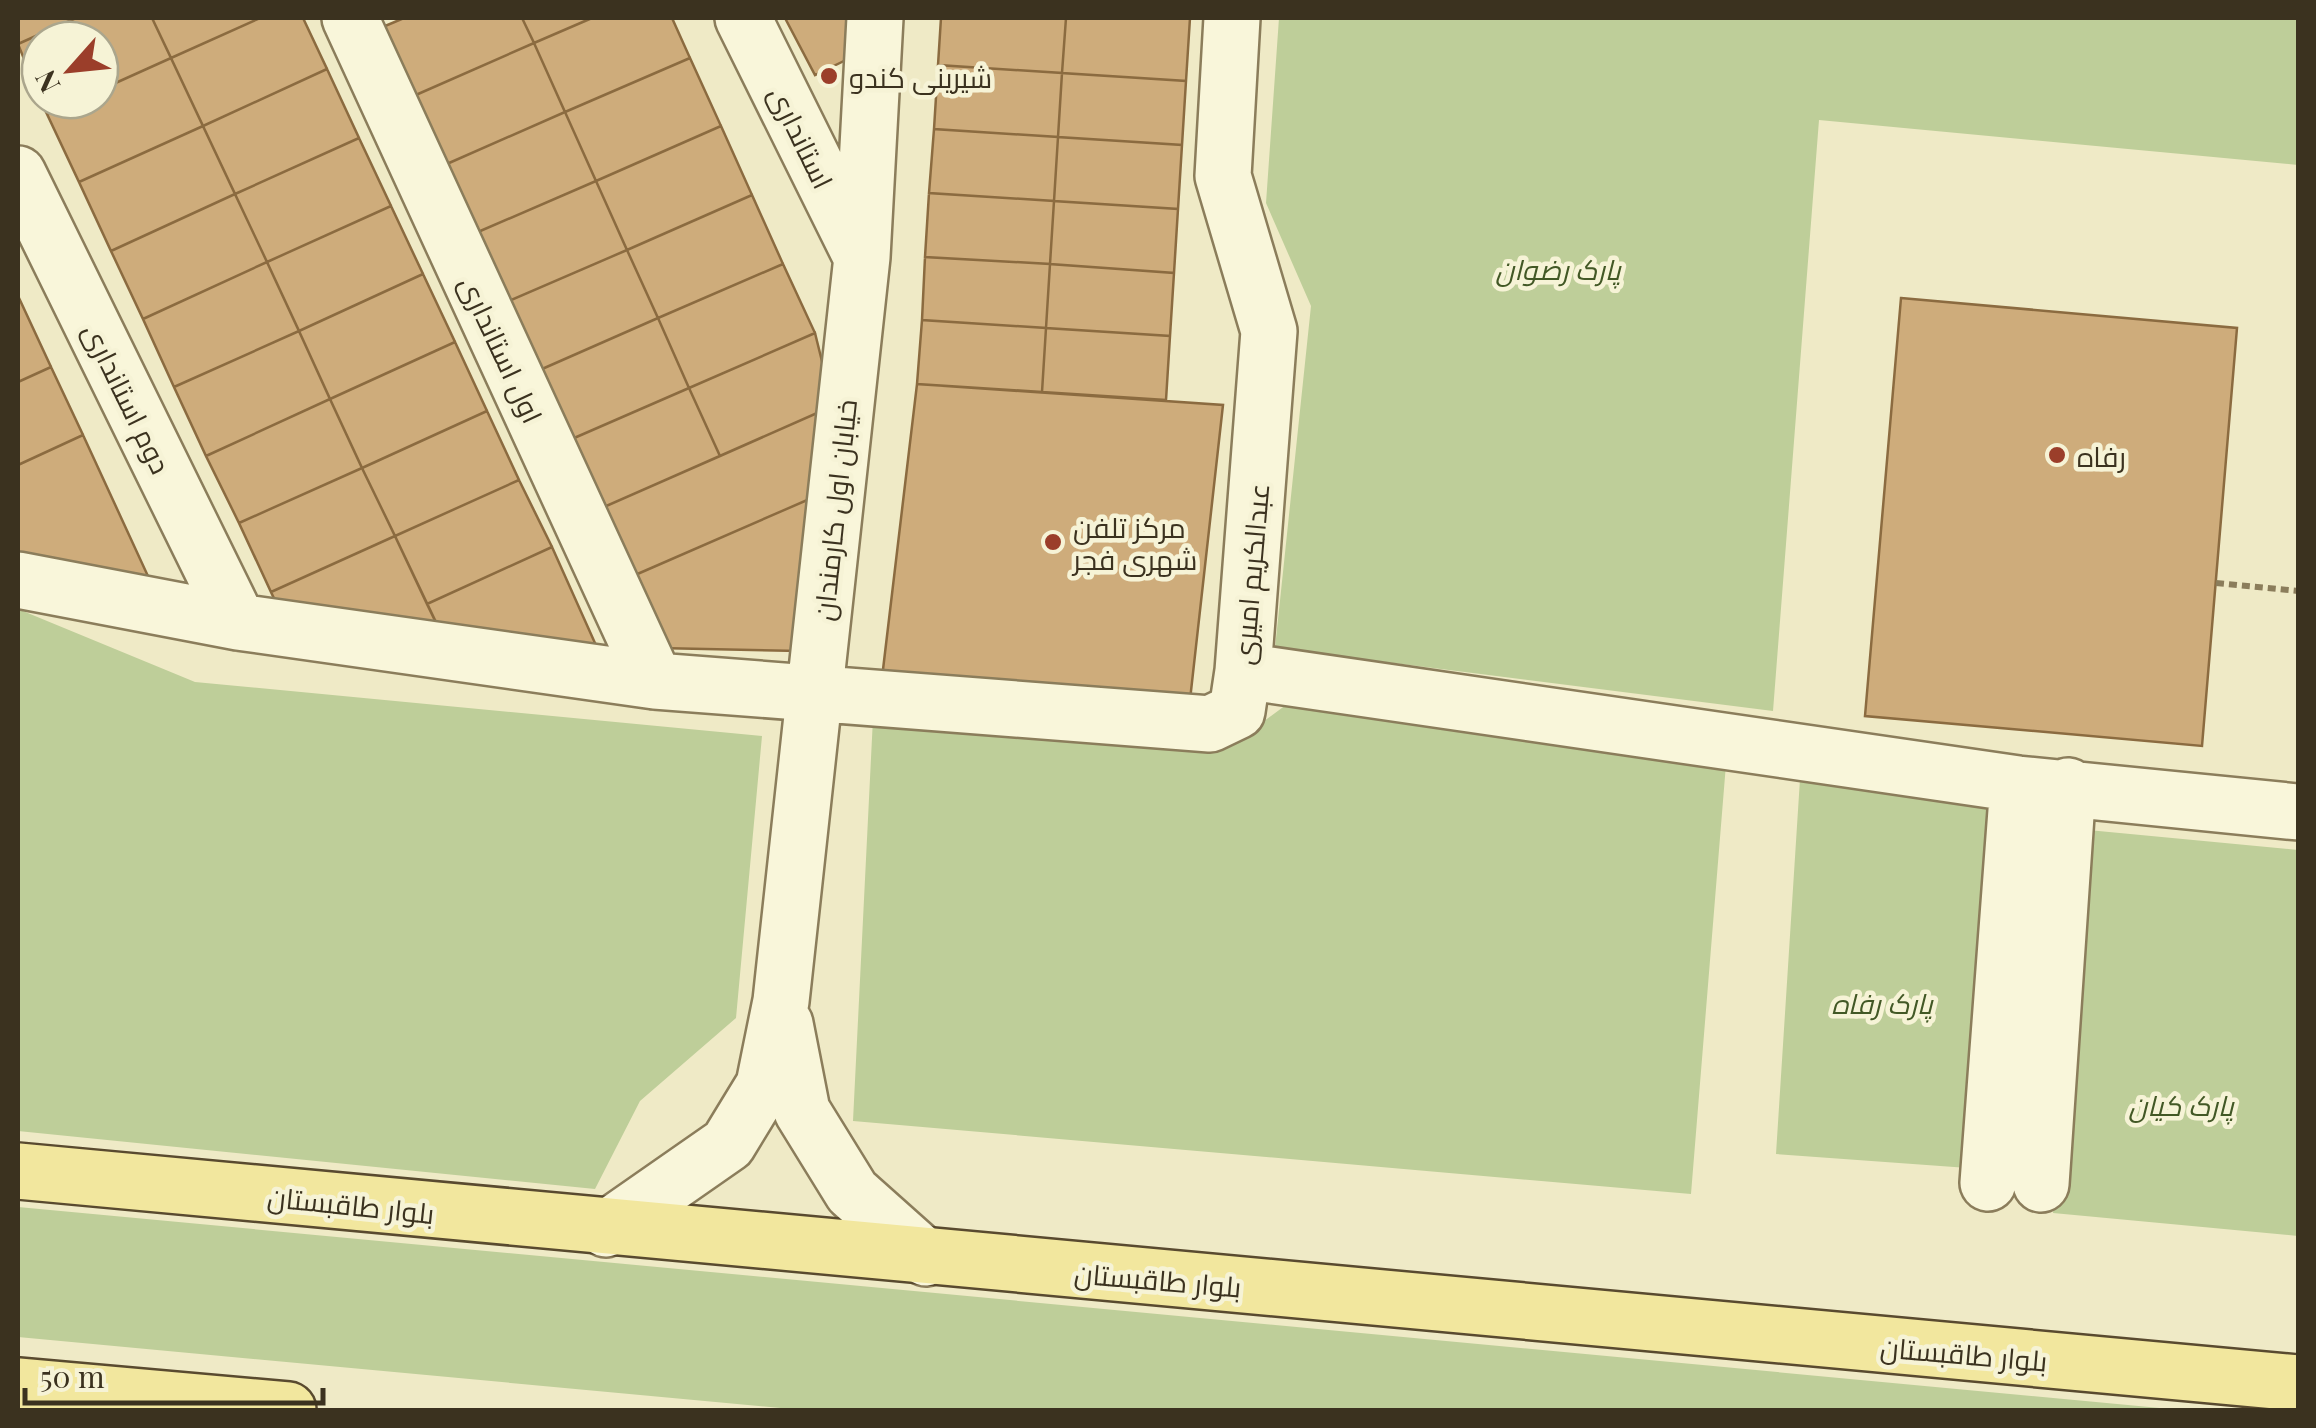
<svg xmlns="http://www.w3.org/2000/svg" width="2316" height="1428" font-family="'Playfair Display',Cairo,serif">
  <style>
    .green { fill: #bece99 }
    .building { fill: #ceac7b; stroke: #8b6b40; stroke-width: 2.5 }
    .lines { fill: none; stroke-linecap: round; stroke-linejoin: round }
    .minor-casing { stroke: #8b7d5b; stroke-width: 60 }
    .major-casing { stroke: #594a2f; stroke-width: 60 }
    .path { stroke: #8b7d5b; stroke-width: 6; stroke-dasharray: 8 5; stroke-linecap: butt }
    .minor { stroke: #f9f6da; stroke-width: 55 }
    .major { stroke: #f2e79e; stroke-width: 55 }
    .poi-dot { fill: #9b3e2a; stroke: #f6f3d6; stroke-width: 4 }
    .labels { text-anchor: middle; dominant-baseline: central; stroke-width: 9; stroke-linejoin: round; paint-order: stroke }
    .poi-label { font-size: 28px; fill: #3b321f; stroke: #f6f3d6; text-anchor: start }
    .street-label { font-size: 28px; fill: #3b321f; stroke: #f6f3d6 }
    .park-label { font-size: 28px; font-style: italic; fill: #425825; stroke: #f6f3d6 }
  </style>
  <rect width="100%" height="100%" fill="#efeac6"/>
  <path class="green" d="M1279 18H2298V165L1819 120 1773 711 1275 648 1311 306 1266 203Z
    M18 609 195 682 762 736 736 1018 640 1101 595 1189 18 1131Z
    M1290 702 1726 764 1691 1194 853 1121 873 718 1234 743Z
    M1800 779 1991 798 1968 1168 1776 1154Z
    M2088 830 2298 850V1236L2053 1213Z
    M18 1207 2181 1410H802L18 1337Z"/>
  <path class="building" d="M18 18H76L18 44Z
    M76 18H152L171 58 100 90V40H40V99L18 44Z
    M152 18H260L171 58Z
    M260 18H303L327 69 203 126 171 58Z
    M404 18H522L534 43 409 98 378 29Z
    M522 18H592L534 43Z
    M592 18H672L690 58 565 112 534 43Z
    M785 18H856L850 58 815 75Z
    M941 18H1066L1062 73 938 65Z
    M1066 18H1190L1186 81 1062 73Z
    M534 43 565 112 440 167 409 98Z
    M171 58 203 126 79 182 47 114 77 100H100V90Z
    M690 58 721 126 596 181 565 112Z
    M938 65 1062 73 1058 137 934 129Z
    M327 69 359 138 235 194 203 126Z
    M1062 73 1186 81 1182 145 1058 137Z
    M40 100H77L47 114Z
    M565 112 596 181 471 235 440 167Z
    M203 126 235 194 111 251 79 182Z
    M721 126 752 195 627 250 596 181Z
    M934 129 1058 137 1054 201 929 193Z
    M1058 137 1182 145 1178 209 1054 201Z
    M359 138 391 206 267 262 235 194Z
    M596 181 627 250 502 304 471 235Z
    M929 193 1054 201 1050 264 925 257Z
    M235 194 267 262 143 319 111 251Z
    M752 195 783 264 658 318 627 250Z
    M1054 201 1178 209 1174 273 1050 264Z
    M391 206 423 274 299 331 267 262Z
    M627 250 658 318 533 373 502 304Z
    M925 257 1050 264 1046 328 922 320Z
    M267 262 299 331 174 387 143 319Z
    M783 264 815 333 689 388 658 318Z
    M1050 264 1174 273 1170 336 1046 328Z
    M423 274 455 342 330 399 299 331Z
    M19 298 51 367 18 382V299Z
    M1901 298 2237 328 2202 746 1865 716Z
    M658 318 689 388 565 442 533 373Z
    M922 320 1046 328 1042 392 917 384Z
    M1046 328 1170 336 1166 400 1042 392Z
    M299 331 330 399 206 456 174 387Z
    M815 333 833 406 720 456 689 388Z
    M455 342 487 411 362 468 330 399Z
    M51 367 83 435 18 465V382Z
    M917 384 1223 405 1189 709 882 678Z
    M689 388 720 456 595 511 565 442Z
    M330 399 362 468 239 523 206 456Z
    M833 406 821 494 626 579 595 511Z
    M487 411 519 480 395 536 362 468Z
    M83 435 153 587 18 564V465Z
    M362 468 395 536 271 592 239 523Z
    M519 480 552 547 427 604 395 536Z
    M821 494 799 651 658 648 626 579Z
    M395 536 443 637 281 613 271 592Z
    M552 547 599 652 443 637 427 604Z"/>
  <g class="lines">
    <defs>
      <path id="minor" d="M350 18 655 681
        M743 18 860 254
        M18 174 238 622
        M18 580 238 622 655 681 1210 724 1237 711 1243 671 1269 331 1223 176 1232 18
        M1243 671 2018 784 2298 812
        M785 1024 802 1111 852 1192 926 1258
        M1988 1183 2018 784
        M2041 1184 2068 786
        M606 1229 728 1144 764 1085 781 1001 862 257 875 18"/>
      <path id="major" d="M18 1171 2298 1383
        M18 1386 288 1410"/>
    </defs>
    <use href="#minor" class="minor-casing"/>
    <use href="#major" class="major-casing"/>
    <path class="path" d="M2216 583 2298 591"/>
    <use href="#minor" class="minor"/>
    <use href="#major" class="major"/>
  </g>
  <g class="poi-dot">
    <circle cx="829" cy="76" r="10"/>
    <circle cx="2057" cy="455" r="10"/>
    <circle cx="1053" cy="542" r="10"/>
  </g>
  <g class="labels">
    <g class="poi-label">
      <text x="849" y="76">شیرینی کندو</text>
      <text x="2077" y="455">رفاه</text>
      <text x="1073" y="526">مرکز تلفن<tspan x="1073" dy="32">شهری فجر</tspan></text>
    </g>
    <g class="street-label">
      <text transform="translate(802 137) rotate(64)">استانداری</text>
      <text transform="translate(502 349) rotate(65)">اول استانداری</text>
      <text transform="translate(128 398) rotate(64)">دوم استانداری</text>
      <text transform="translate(834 510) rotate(-84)">خیابان اول کارمندان</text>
      <text transform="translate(1250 574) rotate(-85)">عبدالکریم امیری</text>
      <text transform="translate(351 1204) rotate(6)">بلوار طاقبستان</text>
      <text transform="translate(1158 1279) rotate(5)">بلوار طاقبستان</text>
      <text transform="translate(1964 1353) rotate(5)">بلوار طاقبستان</text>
    </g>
    <g class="park-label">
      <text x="1558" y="268">پارک رضوان</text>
      <text x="1882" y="1002">پارک رفاه</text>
      <text x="2181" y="1104">پارک کیان</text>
    </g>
  </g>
  <rect width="2316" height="1428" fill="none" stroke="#3b321f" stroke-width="40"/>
  <g transform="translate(70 70) rotate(243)"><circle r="48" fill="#f6f3d6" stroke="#aba68d" stroke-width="2.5"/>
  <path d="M0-8L18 38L0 25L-18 38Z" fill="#9b3e2a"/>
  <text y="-15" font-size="28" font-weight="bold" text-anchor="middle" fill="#3b321f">N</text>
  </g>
  <path d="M25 1388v15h298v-15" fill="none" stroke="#3b321f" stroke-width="5"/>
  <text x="40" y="1388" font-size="30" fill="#3b321f" stroke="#f6f3d6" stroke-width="8" paint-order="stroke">50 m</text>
</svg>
